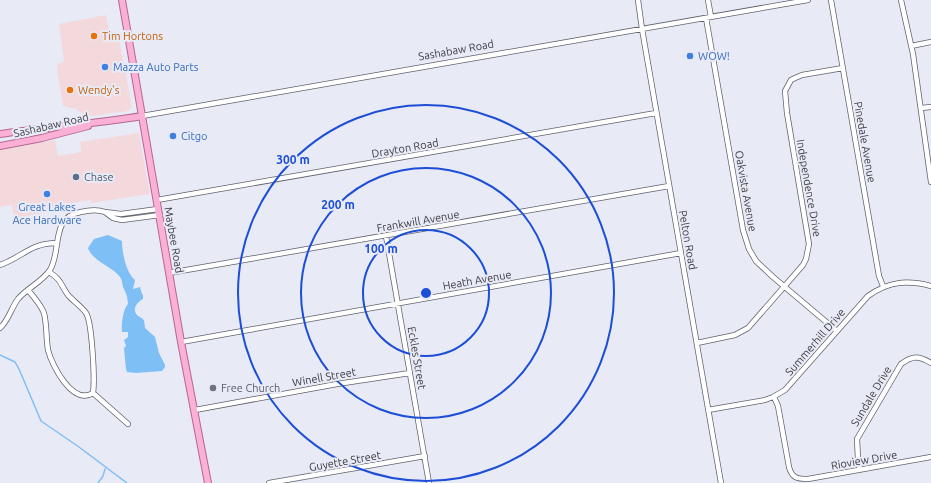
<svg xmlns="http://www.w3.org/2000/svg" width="931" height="483" font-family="Ubuntu,sans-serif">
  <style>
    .commercial { fill: #f4d9dc }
    .water { fill: #7ebff6 }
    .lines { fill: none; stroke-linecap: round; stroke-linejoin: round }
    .stream { stroke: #7ebff6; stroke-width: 1.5 }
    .minor-casing { stroke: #60626c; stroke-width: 6 }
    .major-casing { stroke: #b66690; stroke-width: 8 }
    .minor { stroke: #fff; stroke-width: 4.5 }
    .major { stroke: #fbb0d6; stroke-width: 6 }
    .ring { fill: none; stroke: #1d4ed8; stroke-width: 2 }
    .food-dot { fill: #e8710a; stroke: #e8eaf6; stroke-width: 1.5 }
    .shop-dot { fill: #3f7fe0; stroke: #e8eaf6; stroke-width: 1.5 }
    .service-dot { fill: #5c6f8a; stroke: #e8eaf6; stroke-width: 1.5 }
    .worship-dot { fill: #6b7280; stroke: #e8eaf6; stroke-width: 1.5 }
    .labels { text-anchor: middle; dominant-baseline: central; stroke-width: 4; stroke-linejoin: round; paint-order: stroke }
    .food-label { font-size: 11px; fill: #c56008; stroke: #e8eaf6; text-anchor: start }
    .street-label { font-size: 11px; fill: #3b3c41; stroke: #e8eaf6 }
    .shop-label { font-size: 11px; fill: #366cbe; stroke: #e8eaf6; text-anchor: start }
    .service-label { font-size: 11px; fill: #4e5e75; stroke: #e8eaf6; text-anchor: start }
    .worship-label { font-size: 11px; fill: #5b616d; stroke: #e8eaf6; text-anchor: start }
    .centre { fill: #1d4ed8; stroke: #e8eaf6; stroke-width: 2 }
    .ring-label { font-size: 12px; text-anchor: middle; font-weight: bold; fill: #1d4ed8; stroke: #e8eaf6; stroke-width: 4; stroke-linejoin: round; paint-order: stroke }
  </style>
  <rect width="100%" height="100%" fill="#e8eaf6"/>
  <path class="commercial" d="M106 15 111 41 119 39 132 107 128 111 93 116 83 114 76 109 63 106 57 69 58 64 64 61 59 24Z
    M139 133 150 194 91 203 90 200 66 204 67 209 14 218 12 205 0 207V150L55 140 58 156 81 152 80 142Z"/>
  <path class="water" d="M108 235 122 241C122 252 126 273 135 280L133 289 140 287 142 294 143 295V299C137 302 131 310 138 316 140 317 142 318 144 320L145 328 155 337 159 353 165 365V367L162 371 136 373 127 372 126 369 124 348 126 346 124 340 128 337V332H122C121 325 123 309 128 304 127 295 127 296 124 289 122 286 123 281 120 277 112 266 93 262 88 248L94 239Z"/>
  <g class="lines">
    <path class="stream" d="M0 355 15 362 19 369 41 421 79 447 127 483
      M98 483 103 476 105 469"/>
    <defs>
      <path id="minor" d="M638 0 642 29 721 483
        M708 0 711 17
        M831 0 879 276 883 286
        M901 0 913 54 931 182
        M706 18 743 230 749 249 756 261 773 277 837 331
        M911 46 931 42
        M921 108 931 107
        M142 116 808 0
        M157 200 656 113
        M158 209 121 214 105 212 113 218 122 220 160 215
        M386 236 429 483
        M0 265C23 257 30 243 57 243
        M49 272C62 280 60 284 68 295 73 301 81 306 86 313 92 322 95 379 93 393L128 424
        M169 273 669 186
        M28 290C34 297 41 305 44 313 47 325 46 338 48 350 52 366 73 406 93 393
        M0 328C9 320 11 308 18 299 27 288 42 282 50 270 62 250 50 217 81 212 89 210 97 209 105 212
        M181 342 681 253
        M697 343 735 335 748 328 803 265 806 259 809 244 787 113 785 91 791 80 795 78 802 75 843 68
        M774 397 778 406 789 467C792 478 797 479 808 479L931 457
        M195 410 337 384 410 373
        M708 410 765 400 773 397 785 390 868 296C889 281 907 280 931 286
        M860 470 858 459 857 439 901 364C913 355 919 356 931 363
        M269 483 425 456"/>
      <path id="major" d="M122 0 181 342 208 483
        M0 134C47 127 95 124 142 116
        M0 146 42 138 88 126"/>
    </defs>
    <use href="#minor" class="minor-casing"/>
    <use href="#major" class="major-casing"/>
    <use href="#minor" class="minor"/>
    <use href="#major" class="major"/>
  </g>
  <g class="ring">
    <circle cx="426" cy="293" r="63"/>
    <circle cx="426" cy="293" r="125"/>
    <circle cx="426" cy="293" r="188"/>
  </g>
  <g class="food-dot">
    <circle cx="94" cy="36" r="4"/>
    <circle cx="70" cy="90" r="4"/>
  </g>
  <g class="shop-dot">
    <circle cx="690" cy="56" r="4"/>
    <circle cx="105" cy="67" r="4"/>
    <circle cx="173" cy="136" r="4"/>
    <circle cx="47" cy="194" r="4"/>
  </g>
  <circle class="service-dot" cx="76" cy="177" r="4"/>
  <circle class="worship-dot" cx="213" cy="388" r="4"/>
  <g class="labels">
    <g class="food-label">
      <text x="102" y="36">Tim Hortons</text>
      <text x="78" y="90">Wendy's</text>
    </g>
    <g class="street-label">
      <text transform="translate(456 50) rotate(-10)">Sashabaw Road</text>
      <text transform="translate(51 125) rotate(-13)">Sashabaw Road</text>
      <text transform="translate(865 142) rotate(80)">Pinedale Avenue</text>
      <text transform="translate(405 148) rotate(-10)">Drayton Road</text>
      <text transform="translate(809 188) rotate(80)">Independence Drive</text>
      <text transform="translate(746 191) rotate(80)">Oakvista Avenue</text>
      <text transform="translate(418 221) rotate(-10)">Frankwill Avenue</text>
      <text transform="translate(174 240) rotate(80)">Maybee Road</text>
      <text transform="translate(688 240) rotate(80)">Pelton Road</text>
      <text transform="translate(477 280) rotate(-10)">Heath Avenue</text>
      <text transform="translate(815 342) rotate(-49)">Summerhill Drive</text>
      <text transform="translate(417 358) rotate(80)">Eckles Street</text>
      <text transform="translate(324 377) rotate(-10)">Winell Street</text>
      <text transform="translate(871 396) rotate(-59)">Sundale Drive</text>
      <text transform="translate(864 460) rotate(-10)">Rioview Drive</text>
      <text transform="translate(345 461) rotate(-10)">Guyette Street</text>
    </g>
    <g class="shop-label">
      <text x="698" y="56">WOW!</text>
      <text x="113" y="67">Mazza Auto Parts</text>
      <text x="181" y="136">Citgo</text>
      <text x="47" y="207" text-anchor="middle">Great Lakes<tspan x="47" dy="13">Ace Hardware</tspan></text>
    </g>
    <g class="service-label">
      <text x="84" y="177">Chase</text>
    </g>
    <g class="worship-label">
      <text x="221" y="388">Free Church</text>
    </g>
  </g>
  <circle cx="426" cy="293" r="6" class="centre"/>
  <g class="ring-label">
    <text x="293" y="164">300 m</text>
    <text x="338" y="209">200 m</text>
    <text x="381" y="253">100 m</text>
  </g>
</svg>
